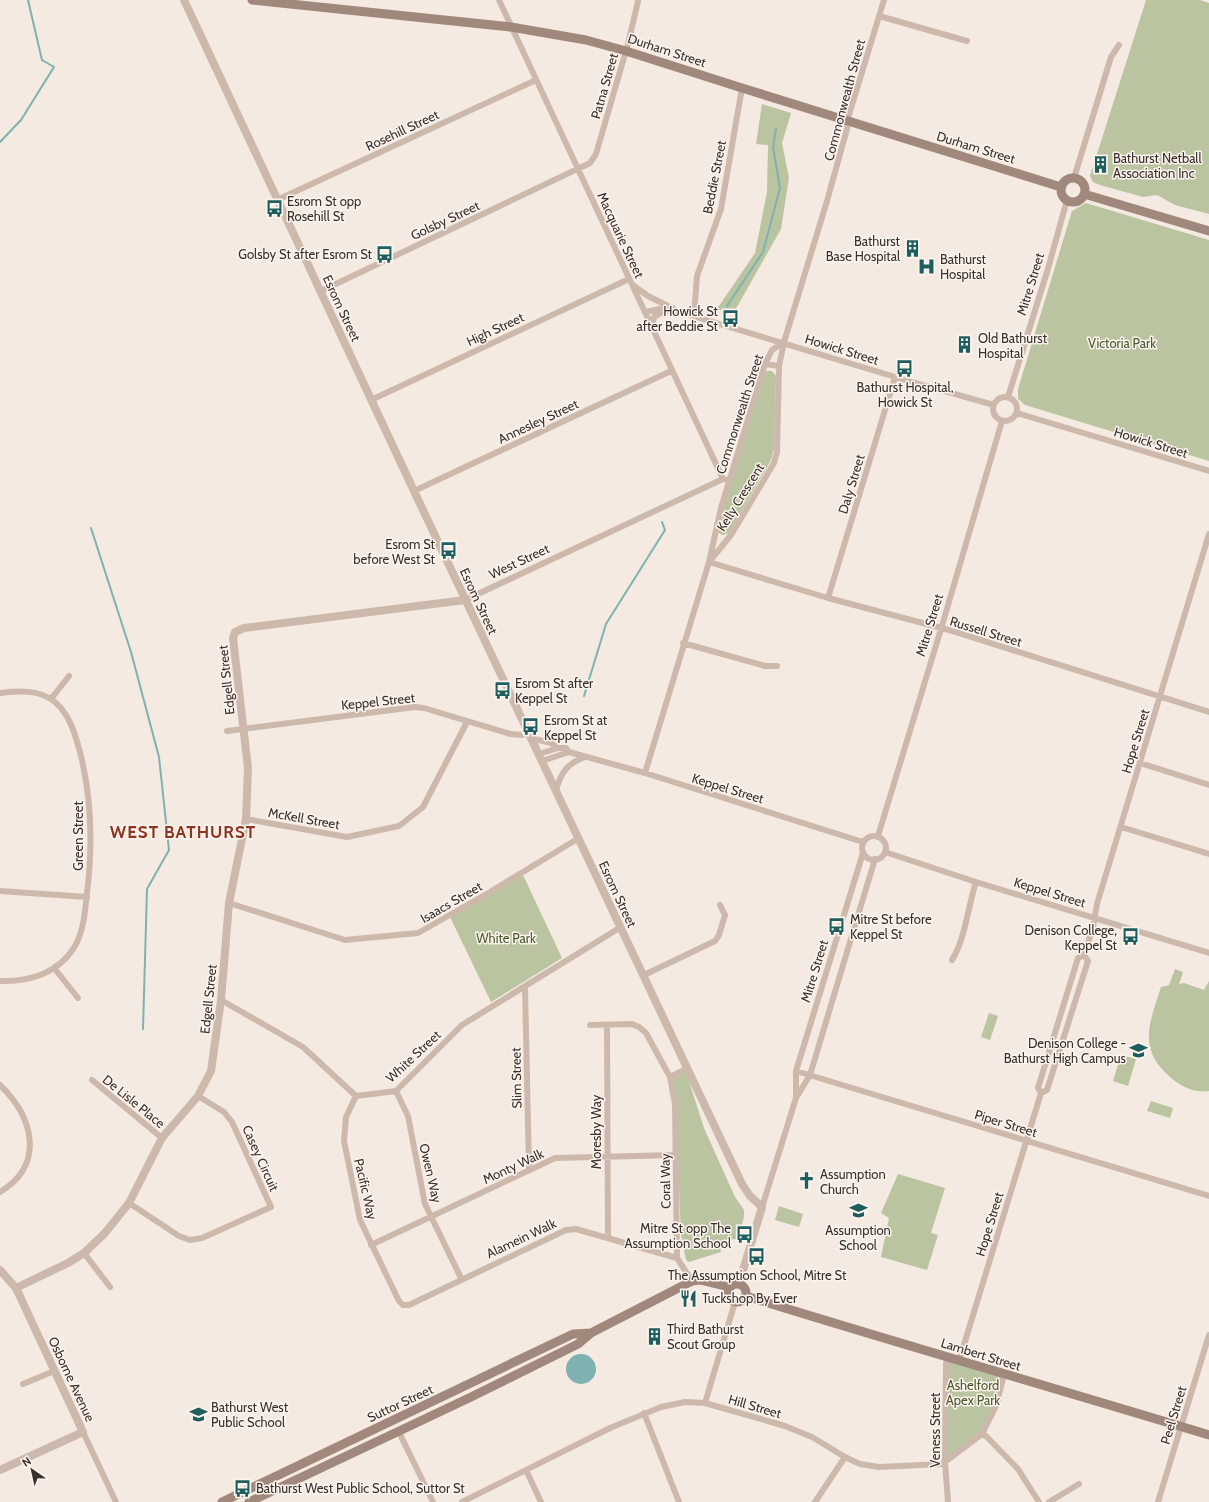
<svg xmlns="http://www.w3.org/2000/svg" width="1209" height="1502" font-family="Cabin,sans-serif">
  <style>
    .green { fill: #bac4a0 }
    .water { fill: #7eb2b2 }
    .lines { fill: none; stroke-linecap: round; stroke-linejoin: round }
    .stream { stroke: #7eb2b2; stroke-width: 2 }
    .minor { stroke: #cdb9ac; stroke-width: 6 }
    .tertiary { stroke: #cdb9ac; stroke-width: 8 }
    .secondary { stroke: #a1887d; stroke-width: 9 }
    .labels { text-anchor: middle; dominant-baseline: central; stroke-width: 3; stroke-linejoin: round; paint-order: stroke }
    .street-label { font-size: 13px; fill: #3b2f2b; stroke: #fbf4ee }
    .poi-label { font-size: 13px; fill: #3b2f2b; stroke: #fbf4ee; text-anchor: start }
    .park-label { font-size: 13px; fill: #4c5a2d; stroke: #fbf4ee }
    .district-label { font-size: 17px; font-weight: bold; letter-spacing: 1px; fill: #8d3521; stroke: #fbf4ee }
  </style>
  <rect width="100%" height="100%" fill="#f4eae1"/>
  <path class="green" d="M1146 0H1200L1209 3V214L1175 205 1157 195 1143 197 1100 185 1093 182 1090 176Z
    M762 104 791 113 782 143 789 178 781 229 733 314 717 309 755 253 767 192 768 145 756 144Z
    M1086 203 1209 240V461L1025 405 1018 399V389L1072 211Z
    M767 371H772L776 376 774 449 771 460 729 533 723 535 719 533 718 527 765 372Z
    M523 875 562 958 491 1002 450 917Z
    M1175 969 1183 972 1179 984 1184 983 1204 990 1209 981V1091C1196 1093 1185 1088 1175 1081 1137 1051 1148 1027 1161 987L1169 985Z
    M989 1013 998 1016 990 1040 981 1037Z
    M1121 1055 1136 1059 1128 1086 1113 1081Z
    M686 1072 704 1128 735 1197 744 1210V1217L738 1239 724 1240V1245L720 1247 721 1252 689 1262 686 1260 681 1235 675 1091 671 1080Z
    M1151 1101 1173 1108 1170 1118 1147 1111Z
    M898 1174 945 1188 931 1233 938 1235 927 1270 881 1257 889 1218 881 1213Z
    M779 1206 803 1214 799 1227 775 1220Z
    M948 1358 1004 1375 996 1406 982 1434 945 1462Z"/>
  <path class="water" d="M566 1369a15 15 0 1 1 30 0a15 15 0 1 1-30 0Z"/>
  <g class="lines">
    <path class="stream" d="M0 142 21 120 54 67 42 60 28 0
      M727 306 763 252 780 188 773 147 776 129
      M91 528 131 652 159 757 169 850 147 889 143 1029
      M584 696 606 624 665 530 662 522"/>
    <path class="minor" d="M499 0 723 479
      M879 16 967 41
      M1074 178 1111 57 1119 45
      M277 200 536 80
      M634 286 648 296 674 309
      M321 291 590 163 596 154 628 44 638 1
      M645 312 660 309 683 313 912 382 994 405
      M694 316 697 276 721 209 742 88
      M652 327 654 317 666 310
      M765 364 779 366
      M993 409a12 12 0 1 1 24 0a12 12 0 1 1-24 0Z
      M1008 397 1047 272 1067 200
      M371 400 629 279
      M1017 413 1209 471
      M414 491 671 371
      M709 562 731 535 774 463 777 452 779 366 784 342 827 201 847 129 849 115 884 0
      M709 562 828 598 949 630 1209 712
      M828 598 895 377
      M465 600 723 479 727 480
      M683 643 765 666H777
      M0 693C19 691 39 689 55 702 70 715 75 734 80 752 92 799 93 845 87 893 85 911 84 930 75 946 59 973 30 982 0 981
      M51 699 69 676
      M227 731 415 707 424 708 510 734 523 735 528 732
      M531 738 551 743 558 748
      M539 754 558 748H566L569 752 645 773 863 842
      M542 761 569 752
      M1140 763 1209 785
      M645 773 709 562 721 508 765 364 772 350 784 342
      M556 790C561 772 568 763 585 757
      M246 819 347 837 399 826 423 807 467 722
      M1121 827 1209 854
      M878 836 941 629 1002 421
      M862 848a12 12 0 1 1 24 0a12 12 0 1 1-24 0Z
      M885 852 976 882 1209 953
      M0 891 87 897
      M229 903 345 940 418 933 490 892 579 838
      M952 960C965 940 968 906 976 882
      M54 968 78 998
      M644 975 715 941 719 935 725 915 720 905
      M525 986 529 1170
      M221 1000 303 1047 356 1096 396 1091 462 1025 621 927
      M590 1025 632 1024 639 1027 646 1033 670 1077 675 1104 677 1258 692 1281
      M607 1025 608 1238
      M796 1071 1209 1196
      M670 1077 688 1068
      M92 1080 162 1138
      M0 1085C33 1117 46 1164 0 1192
      M396 1091 408 1116 425 1204 461 1278
      M1041 1093 1038 1088 1078 958 1084 955 1093 927 1097 904 1209 534
      M356 1096 346 1117 344 1141 360 1220 399 1301 403 1305H409L566 1230 576 1229 677 1258
      M796 1097V1071L863 853
      M129 1203 179 1236 190 1240 202 1238 271 1207 232 1122 224 1112 198 1096
      M762 1207 796 1098 810 1075 875 859
      M371 1245 555 1158 675 1155
      M84 1253 110 1287
      M948 1358 946 1364 945 1462 948 1502
      M959 1361 1041 1093 1047 1090 1088 961 1084 955
      M23 1384 54 1371
      M705 1403 735 1302
      M644 1413 679 1502
      M83 1432 116 1502
      M399 1432 433 1502
      M982 1434 986 1436 1018 1469 1039 1502
      M526 1470 541 1502
      M462 1502 610 1428 661 1407 685 1402 705 1403 785 1426 812 1437 845 1457 860 1464 879 1467 942 1464 982 1434 996 1406 1004 1375
      M815 1502 845 1457
      M1049 1502 1079 1484
      M1158 1502 1209 1335"/>
    <path class="tertiary" d="M184 0 414 491 742 1184 750 1196 762 1207 739 1284
      M0 1270 16 1288 83 1432 0 1470
      M16 1288 68 1263 84 1253 105 1233 129 1203 162 1138 198 1096 211 1071 221 1000 229 903 246 819 248 768 233 638 235 632 244 628 465 600"/>
    <path class="secondary" d="M252 0 511 27 586 40 626 51 742 88 1061 187
      M1061 190a12 12 0 1 1 24 0a12 12 0 1 1-24 0Z
      M1084 194 1209 231
      M728 1293a9 9 0 1 1 18 0a9 9 0 1 1-18 0Z
      M746 1296C900 1344 1055 1388 1209 1435
      M222 1502 573 1334 591 1333
      M249 1502 469 1398 578 1344 591 1333 692 1281 700 1280 729 1287"/>
  </g>
  <defs>
    <symbol id="building-bare" viewBox="-9 -9 18 18"><path d="M-4-6H4V6H1V3H-1V6H-4ZM-2.5-4.3h1.7v1.8h-1.7ZM.8-4.3h1.7v1.8H.8ZM-2.5-1h1.7V.8h-1.7ZM.8-1h1.7V.8H.8Z" fill="#1e5e5f" stroke="#fbf4ee" stroke-width="2.5" paint-order="stroke"/></symbol>
    <symbol id="bus-bare" viewBox="-9 -9 18 18"><path d="M-5-6H5V4H4V6H2V4H-2V6H-4V4H-5ZM-3.5-4V0h7V-4ZM-3.5 1.2v1.5H-2V1.2ZM2 1.2v1.5H3.5V1.2Z" fill="#1e5e5f" stroke="#fbf4ee" stroke-width="2.5" paint-order="stroke"/></symbol>
    <symbol id="hospital-bare" viewBox="-9 -9 18 18"><path d="M-5-5h3v3.5h4V-5h3V5h-3V1.5h-4V5h-3Z" fill="#1e5e5f" stroke="#fbf4ee" stroke-width="2.5" paint-order="stroke"/></symbol>
    <symbol id="school-bare" viewBox="-9 -9 18 18"><path d="M0-5L7-2L0 1L-7-2ZM-4 1L0 2.5L4 1V4Q0 6-4 4Z" fill="#1e5e5f" stroke="#fbf4ee" stroke-width="2.5" paint-order="stroke"/></symbol>
    <symbol id="church-bare" viewBox="-9 -9 18 18"><path d="M-1.2-6h2.4v3.5h3.3v2.4h-3.3V6h-2.4V-.1h-3.3v-2.4h3.3Z" fill="#1e5e5f" stroke="#fbf4ee" stroke-width="2.5" paint-order="stroke"/></symbol>
    <symbol id="restaurant-bare" viewBox="-9 -9 18 18"><path d="M-5-6h1v4h1v-4h1v4h1v-4h1v5L-1.5 .5V6h-2V.5L-5-1ZM5-6V6H3V1.5H1.5Q1.5-4 5-6Z" fill="#1e5e5f" stroke="#fbf4ee" stroke-width="2.5" paint-order="stroke"/></symbol>
  </defs>
  <g fill-rule="evenodd">
    <use href="#building-bare" x="1088" y="152" width="25" height="25"/>
    <use href="#bus-bare" x="262" y="196" width="25" height="25"/>
    <use href="#building-bare" x="900" y="236" width="25" height="25"/>
    <use href="#bus-bare" x="372" y="242" width="25" height="25"/>
    <use href="#hospital-bare" x="914" y="254" width="25" height="25"/>
    <use href="#bus-bare" x="718" y="306" width="25" height="25"/>
    <use href="#building-bare" x="952" y="332" width="25" height="25"/>
    <use href="#bus-bare" x="892" y="356" width="25" height="25"/>
    <use href="#bus-bare" x="436" y="538" width="25" height="25"/>
    <use href="#bus-bare" x="490" y="678" width="25" height="25"/>
    <use href="#bus-bare" x="518" y="714" width="25" height="25"/>
    <use href="#bus-bare" x="824" y="914" width="25" height="25"/>
    <use href="#bus-bare" x="1118" y="924" width="25" height="25"/>
    <use href="#school-bare" x="1126" y="1038" width="25" height="25"/>
    <use href="#church-bare" x="794" y="1168" width="25" height="25"/>
    <use href="#school-bare" x="846" y="1198" width="25" height="25"/>
    <use href="#bus-bare" x="732" y="1222" width="25" height="25"/>
    <use href="#bus-bare" x="744" y="1244" width="25" height="25"/>
    <use href="#restaurant-bare" x="676" y="1286" width="25" height="25"/>
    <use href="#building-bare" x="642" y="1324" width="25" height="25"/>
    <use href="#school-bare" x="186" y="1402" width="25" height="25"/>
    <use href="#bus-bare" x="230" y="1476" width="25" height="25"/>
  </g>
  <g class="labels">
    <g class="street-label">
      <text transform="translate(667 50) rotate(18)">Durham Street</text>
      <text transform="translate(604 86) rotate(-74)">Patna Street</text>
      <text transform="translate(844 100) rotate(-75)">Commonwealth Street</text>
      <text transform="translate(402 130) rotate(-25)">Rosehill Street</text>
      <text transform="translate(976 147) rotate(17)">Durham Street</text>
      <text transform="translate(714 177) rotate(-79)">Beddie Street</text>
      <text transform="translate(445 220) rotate(-25)">Golsby Street</text>
      <text transform="translate(621 235) rotate(65)">Macquarie Street</text>
      <text transform="translate(1030 284) rotate(-73)">Mitre Street</text>
      <text transform="translate(342 308) rotate(65)">Esrom Street</text>
      <text transform="translate(495 329) rotate(-25)">High Street</text>
      <text transform="translate(842 349) rotate(17)">Howick Street</text>
      <text transform="translate(739 414) rotate(-72)">Commonwealth Street</text>
      <text transform="translate(538 421) rotate(-25)">Annesley Street</text>
      <text transform="translate(1151 442) rotate(17)">Howick Street</text>
      <text transform="translate(851 484) rotate(-73)">Daly Street</text>
      <text transform="translate(740 497) rotate(-58)">Kelly Crescent</text>
      <text transform="translate(519 561) rotate(-25)">West Street</text>
      <text transform="translate(479 601) rotate(65)">Esrom Street</text>
      <text transform="translate(929 625) rotate(-73)">Mitre Street</text>
      <text transform="translate(986 631) rotate(17)">Russell Street</text>
      <text transform="translate(226 680) rotate(-96)">Edgell Street</text>
      <text transform="translate(378 701) rotate(-6)">Keppel Street</text>
      <text transform="translate(1135 741) rotate(-73)">Hope Street</text>
      <text transform="translate(728 788) rotate(17)">Keppel Street</text>
      <text transform="translate(304 818) rotate(10)">McKell Street</text>
      <text transform="translate(78 836) rotate(-90)">Green Street</text>
      <text transform="translate(1050 892) rotate(17)">Keppel Street</text>
      <text transform="translate(618 894) rotate(65)">Esrom Street</text>
      <text transform="translate(451 902) rotate(-30)">Isaacs Street</text>
      <text transform="translate(814 971) rotate(-73)">Mitre Street</text>
      <text transform="translate(208 999) rotate(-84)">Edgell Street</text>
      <text transform="translate(413 1056) rotate(-43)">White Street</text>
      <text transform="translate(516 1078) rotate(-91)">Slim Street</text>
      <text transform="translate(134 1101) rotate(39)">De Lisle Place</text>
      <text transform="translate(1006 1123) rotate(17)">Piper Street</text>
      <text transform="translate(596 1132) rotate(-90)">Moresby Way</text>
      <text transform="translate(261 1158) rotate(66)">Casey Circuit</text>
      <text transform="translate(513 1166) rotate(-25)">Monty Walk</text>
      <text transform="translate(431 1173) rotate(77)">Owen Way</text>
      <text transform="translate(665 1181) rotate(-91)">Coral Way</text>
      <text transform="translate(366 1189) rotate(77)">Pacific Way</text>
      <text transform="translate(989 1224) rotate(-73)">Hope Street</text>
      <text transform="translate(521 1238) rotate(-25)">Alamein Walk</text>
      <text transform="translate(981 1354) rotate(17)">Lambert Street</text>
      <text transform="translate(72 1379) rotate(65)">Osborne Avenue</text>
      <text transform="translate(400 1403) rotate(-25)">Suttor Street</text>
      <text transform="translate(755 1406) rotate(16)">Hill Street</text>
      <text transform="translate(1173 1415) rotate(-73)">Peel Street</text>
      <text transform="translate(935 1430) rotate(-90)">Veness Street</text>
    </g>
    <g class="poi-label">
      <text x="1113" y="158">Bathurst Netball<tspan x="1113" dy="15">Association Inc</tspan></text>
      <text x="287" y="201">Esrom St opp<tspan x="287" dy="15">Rosehill St</tspan></text>
      <text x="900" y="241" text-anchor="end">Bathurst<tspan x="900" dy="15">Base Hospital</tspan></text>
      <text x="372" y="254" text-anchor="end">Golsby St after Esrom St</text>
      <text x="940" y="259">Bathurst<tspan x="940" dy="15">Hospital</tspan></text>
      <text x="718" y="311" text-anchor="end">Howick St<tspan x="718" dy="15">after Beddie St</tspan></text>
      <text x="978" y="338">Old Bathurst<tspan x="978" dy="15">Hospital</tspan></text>
      <text x="905" y="387" text-anchor="middle">Bathurst Hospital,<tspan x="905" dy="15">Howick St</tspan></text>
      <text x="435" y="544" text-anchor="end">Esrom St<tspan x="435" dy="15">before West St</tspan></text>
      <text x="515" y="683">Esrom St after<tspan x="515" dy="15">Keppel St</tspan></text>
      <text x="544" y="720">Esrom St at<tspan x="544" dy="15">Keppel St</tspan></text>
      <text x="850" y="919">Mitre St before<tspan x="850" dy="15">Keppel St</tspan></text>
      <text x="1117" y="930" text-anchor="end">Denison College,<tspan x="1117" dy="15">Keppel St</tspan></text>
      <text x="1126" y="1043" text-anchor="end">Denison College -<tspan x="1126" dy="15">Bathurst High Campus</tspan></text>
      <text x="820" y="1174">Assumption<tspan x="820" dy="15">Church</tspan></text>
      <text x="731" y="1228" text-anchor="end">Mitre St opp The<tspan x="731" dy="15">Assumption School</tspan></text>
      <text x="858" y="1230" text-anchor="middle">Assumption<tspan x="858" dy="15">School</tspan></text>
      <text x="757" y="1275" text-anchor="middle">The Assumption School, Mitre St</text>
      <text x="702" y="1298">Tuckshop By Ever</text>
      <text x="667" y="1329">Third Bathurst<tspan x="667" dy="15">Scout Group</tspan></text>
      <text x="211" y="1407">Bathurst West<tspan x="211" dy="15">Public School</tspan></text>
      <text x="256" y="1488">Bathurst West Public School, Suttor St</text>
    </g>
    <g class="park-label">
      <text x="1122" y="343">Victoria Park</text>
      <text x="506" y="938">White Park</text>
      <text x="973" y="1385">Ashelford<tspan x="973" dy="15">Apex Park</tspan></text>
    </g>
    <g class="district-label">
      <text x="183" y="832">WEST BATHURST</text>
    </g>
  </g>
  <g transform="translate(32 1470) rotate(326)" stroke="#fbf4ee" stroke-width="3" paint-order="stroke">
  <path d="M0-3L7 15L0 10L-7 15Z" fill="#3b2f2b"/>
  <text y="-6" font-size="11" font-weight="bold" text-anchor="middle" fill="#3b2f2b">N</text>
  </g>
</svg>
